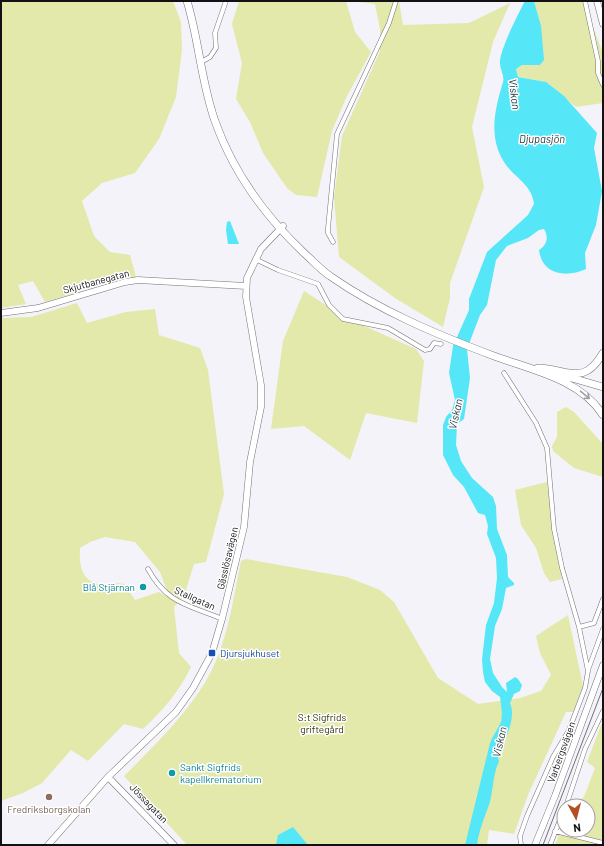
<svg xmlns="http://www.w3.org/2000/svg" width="604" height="846" font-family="Barlow,sans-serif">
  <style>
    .green { fill: #e2e9aa; fill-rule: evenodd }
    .water { fill: #55e6f8 }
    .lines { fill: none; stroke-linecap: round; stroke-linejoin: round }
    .street-casing { stroke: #737177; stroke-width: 5 }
    .secondary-casing { stroke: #737177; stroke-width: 7 }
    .primary-casing { stroke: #737177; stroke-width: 8 }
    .street { stroke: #fff; stroke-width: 4 }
    .secondary { stroke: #fff; stroke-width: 6 }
    .primary { stroke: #fff; stroke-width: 7 }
    .rail { stroke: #727175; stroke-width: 1 }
    .oneway { stroke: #a0a0a1 }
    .culture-dot { fill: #0f9aa8; stroke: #fff; stroke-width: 1.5 }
    .transit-dot { fill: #1a4fb4; stroke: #fff; stroke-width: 1.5 }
    .education-dot { fill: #8d6e63; stroke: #fff; stroke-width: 1.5 }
    .labels { text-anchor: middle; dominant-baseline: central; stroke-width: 3; stroke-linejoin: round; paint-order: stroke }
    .street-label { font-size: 10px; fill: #121214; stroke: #fff }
    .culture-label { font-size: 10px; fill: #0d838f; stroke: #fff; text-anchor: end }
    .transit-label { font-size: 10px; fill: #164399; stroke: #fff; text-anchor: start }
    .park-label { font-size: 10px; fill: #303207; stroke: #fff }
    .education-label { font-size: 10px; fill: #785e54; stroke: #fff }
    .water-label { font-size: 11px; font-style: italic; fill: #1d3639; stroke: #fff }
  </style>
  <rect width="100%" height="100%" fill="#f4f3f9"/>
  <path class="green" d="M1 1H173L181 22 182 50 176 97 159 139 135 173 102 183 82 201 94 236 110 252 130 255 136 277 116 280 45 302 33 281 18 285 26 304 1 308Z
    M239 1H346L355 32 371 52 346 98 332 131 317 197 296 195 287 188 263 153 250 122 236 99 242 63 232 24Z
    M350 1H399L403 25 469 23 510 3 493 42 472 127 484 187 450 283V298L443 327 395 298 339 257 334 198 342 136 380 51V29L375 4Z
    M534 1H583L603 53V103L576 107 546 82 518 77 516 69 522 65H540L541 26Z
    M304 291 346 318 416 349 424 361 417 423 366 413 350 460 304 426 271 429 283 341Z
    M77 303 87 323 126 312 155 309 159 335 200 348 208 370 224 494 206 562 194 564 184 596 174 607 179 653 191 667C179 692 163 710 143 729L124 724 88 761 71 750 42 783 23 793 1 801V318L31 317ZM105 537 135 542 160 572 168 593 164 595 159 592 135 600 124 584C115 582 107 585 99 584 81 581 79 563 80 548L90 542Z
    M566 407 574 412 603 444V477L574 468 553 451 552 446 557 437V412Z
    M547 482 554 540 562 579 550 582 544 573 536 548 521 525 515 490Z
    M246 559 347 577 380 590 394 602 438 678 478 704 520 698 541 691 551 675 540 653 536 636 568 615 583 686 573 712H566L528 795 514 834 489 830 487 845H187L124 776C154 746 184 717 206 681 227 646 233 600 241 561Z
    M603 720V845H555L564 822V830H588V806H571L584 797 595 768 587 762Z"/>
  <path class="water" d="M525 1H534L541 26 544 60 540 65H522L516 69 518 77 546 82 564 96 597 133 594 148 602 191 596 225 585 253 586 269C566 278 542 275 539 250 547 245 549 237 544 229L539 230 528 238 507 246 496 260 487 305 480 315 467 349 470 378 464 419 457 424 456 445 461 461 472 478 493 497 496 506 497 529 507 555 508 577 514 583V585L506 588 502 609 495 626 490 659 493 673 502 687 507 692 506 683 515 677 518 679 522 685 520 691 514 694 510 703C517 719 504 741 498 757L499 762C493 772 493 794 489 805 484 819 479 830 477 845H465L490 743C492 737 496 732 499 726 504 719 501 705 500 697L492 691 485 682 483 672 482 659 486 625 494 603 497 578 496 558 487 534 488 526 485 515 478 513 464 487 453 475 443 455V425L446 417 452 410 455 400 449 373 453 346 469 310V299L487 252 528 215 534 204C532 184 513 177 504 162 488 136 495 109 503 82 505 75 499 68 500 61 501 48 518 14 525 1Z
    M230 221 239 244H228L226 230 227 222Z
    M293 827 308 845H276L278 835Z"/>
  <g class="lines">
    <defs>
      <path id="street" d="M585 1 598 61V73L603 85
        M203 61 210 57 216 48 215 33 226 1
        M333 242 328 233V228L337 134 389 23 396 1
        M255 259 278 270 318 284 329 305 343 319 388 328 425 350 430 349 434 343 441 344
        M504 373 536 423 547 448 554 529 562 568 579 627 594 623 603 599
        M148 569C167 604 189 605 222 619
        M588 670 603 629
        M566 806 585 749 603 711
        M555 831 603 843
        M521 845 520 836 527 816 553 757 569 730 585 688 588 671 579 627
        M550 845 564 810"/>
      <path id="secondary" d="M597 1 603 24
        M1 313 38 308 125 282 138 280 246 286
        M108 777 174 845
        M48 845 108 777 176 712 193 688 212 653 222 619 244 527 250 462 261 407V385L246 297 247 278 261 249 283 226
        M535 845 555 796 603 665"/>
      <path id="primary" d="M187 1C199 40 201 82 215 121 233 172 265 216 304 253 313 261 321 270 330 276 380 311 438 335 494 356 532 370 580 379 603 415
        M538 368C569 369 583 387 603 353
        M551 372 603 387"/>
    </defs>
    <use href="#street" class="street-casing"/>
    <use href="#secondary" class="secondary-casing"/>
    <use href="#primary" class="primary-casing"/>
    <use href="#street" class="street"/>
    <use href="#secondary" class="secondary"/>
    <use href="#primary" class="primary"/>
    <path class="rail" d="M543 845 603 688"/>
  </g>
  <defs><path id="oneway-shaft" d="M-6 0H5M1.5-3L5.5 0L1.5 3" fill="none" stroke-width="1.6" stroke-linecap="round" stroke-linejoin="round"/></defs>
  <use class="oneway" href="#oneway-shaft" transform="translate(585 395) rotate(40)"/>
  <g class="culture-dot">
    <circle cx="143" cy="587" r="4"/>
    <circle cx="172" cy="773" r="4"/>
  </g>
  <rect class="transit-dot" x="208" y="649" width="8" height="8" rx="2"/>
  <circle class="education-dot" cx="49" cy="797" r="4"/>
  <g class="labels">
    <g class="street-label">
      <text transform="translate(96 281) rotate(-15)">Skjutbanegatan</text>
      <text transform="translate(227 558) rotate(-77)">Gässlösavägen</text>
      <text transform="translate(195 598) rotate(24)">Stallgatan</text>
      <text transform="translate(561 752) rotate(-70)">Varbergsvägen</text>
      <text transform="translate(149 803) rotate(46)">Jössagatan</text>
    </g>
    <g class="culture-label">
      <text x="135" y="587">Blå Stjärnan</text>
      <text x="180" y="767" text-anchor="start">Sankt Sigfrids<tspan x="180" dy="12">kapellkrematorium</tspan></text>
    </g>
    <g class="transit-label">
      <text x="220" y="653">Djursjukhuset</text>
    </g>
    <g class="park-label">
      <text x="322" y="717">S:t Sigfrids<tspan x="322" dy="12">griftegård</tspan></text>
    </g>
    <g class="education-label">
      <text x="49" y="809">Fredriksborgskolan</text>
    </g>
    <g class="water-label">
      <text transform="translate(515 94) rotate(83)">Viskan</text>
      <text x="542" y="138">Djupasjön</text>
      <text transform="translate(455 414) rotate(-77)">Viskan</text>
      <text transform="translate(499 742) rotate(-77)">Viskan</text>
    </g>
  </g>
  <rect width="604" height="846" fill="none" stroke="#121214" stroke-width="4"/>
  <g transform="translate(576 818) rotate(173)"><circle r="19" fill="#ffffff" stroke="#a0a0a1"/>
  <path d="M0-3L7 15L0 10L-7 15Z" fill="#b44e24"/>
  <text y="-6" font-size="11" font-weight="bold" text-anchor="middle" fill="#121214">N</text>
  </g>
</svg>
